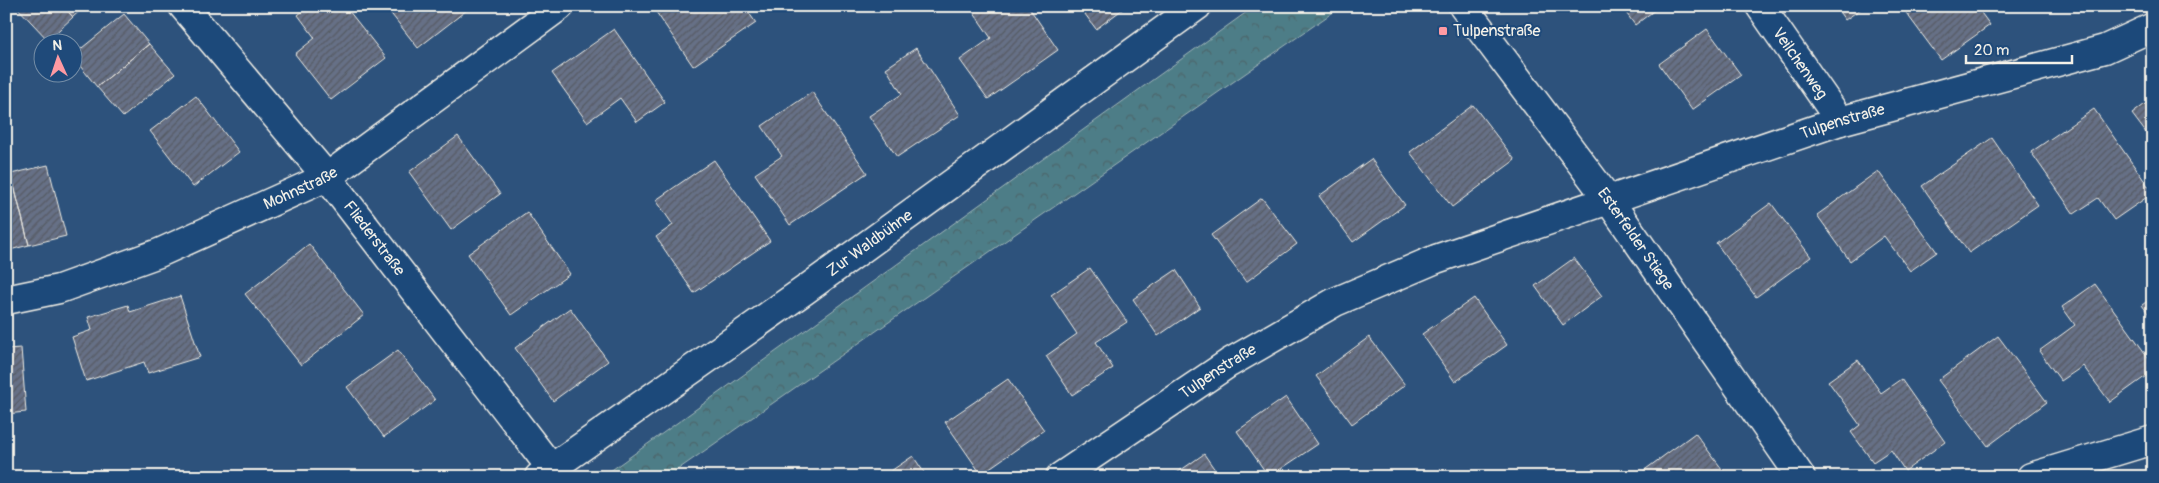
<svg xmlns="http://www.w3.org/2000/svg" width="2159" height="483" font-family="Pangolin,sans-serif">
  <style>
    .forest { fill: url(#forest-crowns); stroke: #a1b7b8 }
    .building { fill: url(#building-hatch); stroke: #f4f1e8 }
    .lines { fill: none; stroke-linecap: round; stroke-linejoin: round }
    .minor-casing { stroke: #f4f1e8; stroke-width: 31 }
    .minor { stroke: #1f4a7a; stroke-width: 28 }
    .poi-dot { fill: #ff9aa2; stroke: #1f4a7a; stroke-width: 2 }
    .labels { text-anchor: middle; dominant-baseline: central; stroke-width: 4; stroke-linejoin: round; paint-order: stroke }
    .poi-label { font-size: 16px; fill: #f4f1e8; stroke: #1f4a7a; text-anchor: start }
    .street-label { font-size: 16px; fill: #f4f1e8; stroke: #1f4a7a }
  </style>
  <defs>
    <pattern id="forest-crowns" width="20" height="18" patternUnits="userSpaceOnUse" patternTransform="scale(1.25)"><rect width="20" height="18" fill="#4e7d87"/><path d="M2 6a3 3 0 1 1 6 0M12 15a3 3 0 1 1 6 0" fill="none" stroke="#4c656a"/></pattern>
    <pattern id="building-hatch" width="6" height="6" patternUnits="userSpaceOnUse" patternTransform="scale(1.25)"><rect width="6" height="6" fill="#667086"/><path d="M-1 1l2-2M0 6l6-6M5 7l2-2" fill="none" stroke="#565a63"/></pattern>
  </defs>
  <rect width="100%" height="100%" fill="#2d527c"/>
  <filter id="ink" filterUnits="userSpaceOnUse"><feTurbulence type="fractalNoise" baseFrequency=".02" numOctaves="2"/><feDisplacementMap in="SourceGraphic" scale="10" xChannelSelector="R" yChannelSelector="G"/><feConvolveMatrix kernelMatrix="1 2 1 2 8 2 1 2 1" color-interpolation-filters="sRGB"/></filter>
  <g filter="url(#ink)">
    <path class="forest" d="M1255 6H1342L667 477H602Z"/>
    <path class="building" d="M16 6H63L73 17 48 40Z
      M63 6H85L73 17Z
      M309 6H345L386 58 331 100 295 54 315 38 298 15Z
      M385 6H472L418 48Z
      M652 6H744L756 23 693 66Z
      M969 6H1028L1058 50 988 99 960 60 991 38Z
      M1079 6H1127L1096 29Z
      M1621 6H1660L1635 25Z
      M1835 6H1865L1845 20Z
      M1901 6H1976L1990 25 1941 60Z
      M124 14 149 44 97 87 72 56Z
      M614 29 665 102 637 122 620 98 587 122 552 73Z
      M1707 29 1741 75 1692 110 1659 64Z
      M149 44 175 74 123 117 97 87Z
      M916 48 960 115 897 157 869 116 902 94 886 68Z
      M812 92 867 173 790 225 755 174 782 156 762 126Z
      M196 96 239 152 193 187 150 131Z
      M2153 98V142L2132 114Z
      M1473 105 1515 160 1452 207 1410 152Z
      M2094 109 2153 193 2114 220 2098 198 2074 214 2031 152Z
      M458 136 500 194 451 230 409 172Z
      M1992 138 2038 205 1969 253 1922 186Z
      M1371 159 1405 205 1353 242 1319 196Z
      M714 160 770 241 694 293 656 237 673 225 656 200Z
      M48 165 66 236 29 245 11 174Z
      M1878 171 1937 252 1910 271 1884 236 1850 261 1817 215Z
      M11 174 29 245 6 251V175Z
      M1262 198 1297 244 1246 282 1211 235Z
      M1771 203 1811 257 1756 297 1716 243Z
      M527 212 570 274 511 315 468 254Z
      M309 244 364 315 301 365 245 294Z
      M1574 258 1602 296 1563 325 1535 286Z
      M1090 268 1127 322 1096 342 1113 368 1072 395 1046 356 1077 334 1051 295Z
      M1176 270 1200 307 1158 336 1133 299Z
      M2095 284 2153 364V371L2110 402 2083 366 2061 381 2039 351 2075 325 2062 307Z
      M180 296 200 357 148 373 144 362 86 381 72 337 92 330 88 317 128 305 130 312Z
      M2153 297V320L2142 305Z
      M1474 298 1507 345 1455 382 1422 334Z
      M570 308 608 361 553 401 515 348Z
      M1998 336 2047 402 1988 446 1938 380Z
      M1369 337 1405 385 1352 424 1316 376Z
      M21 348 26 412 6 414V349Z
      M398 350 435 400 384 437 347 387Z
      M1858 360 1881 393 1901 379 1945 442 1905 471 1891 450 1873 462 1851 432 1860 425 1828 381Z
      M1008 379 1044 430 981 474 945 422Z
      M1286 397 1318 444 1269 477 1237 431Z
      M1695 433 1728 477H1635Z
      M1204 454 1220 477H1171Z
      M913 456 927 477H882Z"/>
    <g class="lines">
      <defs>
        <g id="minor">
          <path id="s1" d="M183 6 327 177 558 477"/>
          <path id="s2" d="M1463 6 1608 199 1801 477"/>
          <path id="s3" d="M1760 6 1840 121"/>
          <path id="s4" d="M6 300 59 289 159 253 327 177 560 6"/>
          <path id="s5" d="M539 477 805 290 1197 6"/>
          <path id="s6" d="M1060 477 1229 363 1335 302 1436 259 1840 121 2105 49 2153 27"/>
          <path d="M2031 477 2153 440"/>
        </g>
      </defs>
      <use href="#minor" class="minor-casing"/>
      <use href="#minor" class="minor"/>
    </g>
  </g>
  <rect class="poi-dot" x="1438" y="26" width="10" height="10" rx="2.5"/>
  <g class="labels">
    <g class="poi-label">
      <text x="1453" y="31">Tulpenstraße</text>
    </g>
    <g class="street-label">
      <text stroke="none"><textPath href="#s3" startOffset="70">Veilchenweg</textPath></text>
      <text stroke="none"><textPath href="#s6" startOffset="865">Tulpenstraße</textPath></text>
      <text stroke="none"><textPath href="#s4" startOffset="316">Mohnstraße</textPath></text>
      <text stroke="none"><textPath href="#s1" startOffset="301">Fliederstraße</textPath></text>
      <text stroke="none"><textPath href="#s2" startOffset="290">Esterfelder Stiege</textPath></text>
      <text stroke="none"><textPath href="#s5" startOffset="405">Zur Waldbühne</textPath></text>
      <text stroke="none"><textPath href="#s6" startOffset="190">Tulpenstraße</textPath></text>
    </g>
  </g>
  <rect width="2159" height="483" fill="none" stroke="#1f4a7a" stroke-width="25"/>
  <rect x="12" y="12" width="2134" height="458" fill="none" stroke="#f4f1e8" stroke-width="2" filter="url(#ink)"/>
  <g transform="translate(58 58) rotate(357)"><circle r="24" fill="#1f4a7a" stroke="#748da6"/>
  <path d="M0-4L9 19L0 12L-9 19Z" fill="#ff9aa2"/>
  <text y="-8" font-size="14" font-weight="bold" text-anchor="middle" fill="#f4f1e8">N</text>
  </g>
  <path d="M1966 55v8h106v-8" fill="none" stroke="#f4f1e8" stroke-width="2.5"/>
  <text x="1974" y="55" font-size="15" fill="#f4f1e8" stroke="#1f4a7a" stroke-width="4" paint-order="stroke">20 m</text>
</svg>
